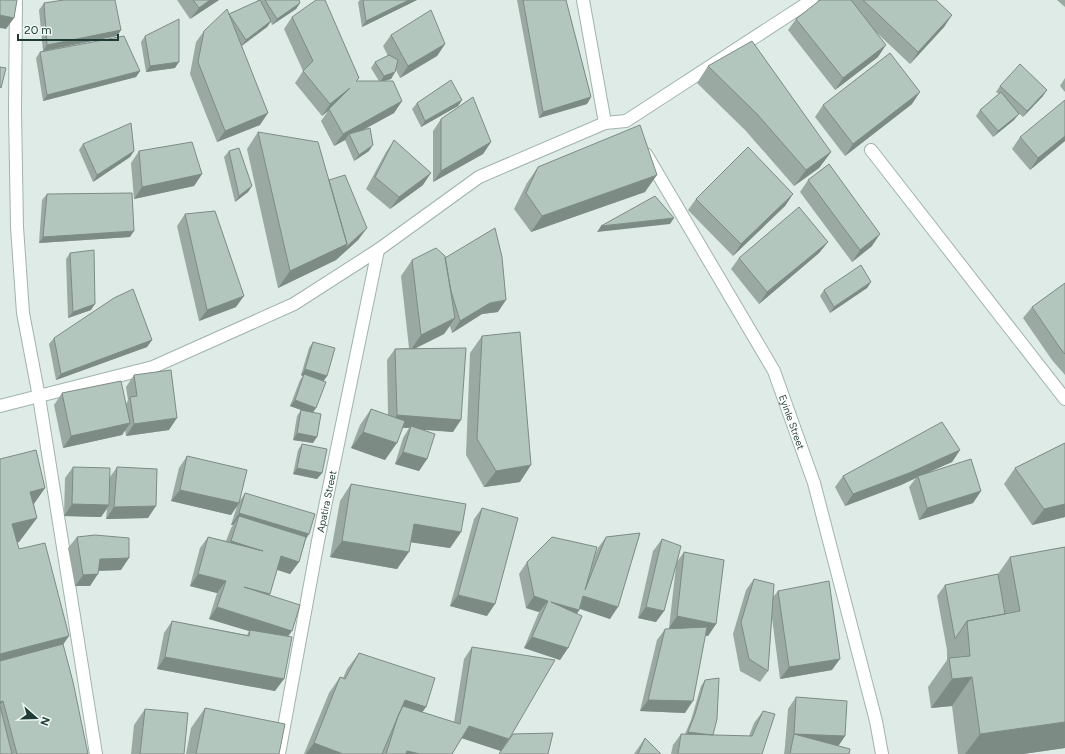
<svg xmlns="http://www.w3.org/2000/svg" width="1065" height="754" font-family="Figtree,sans-serif">
  <style>
    .lines { fill: none; stroke-linecap: round; stroke-linejoin: round }
    .minor-casing { stroke: #a1b3ad; stroke-width: 14 }
    .minor { stroke: #fff; stroke-width: 12 }
    .wall { fill: #9aaaa3 }
    .shaded-wall { fill: #7d8b85 }
    .building { fill: #b3c6be; stroke: #7d8b85 }
    .labels { text-anchor: middle; dominant-baseline: central; stroke-width: 3; stroke-linejoin: round; paint-order: stroke }
    .street-label { font-size: 10px; fill: #1e3c35; stroke: #eef7f3 }
  </style>
  <rect width="100%" height="100%" fill="#deebe6"/>
  <g class="lines">
    <defs>
      <g id="minor">
        <path d="M16 0 15 111 17 227 23 313 39 397 96 754"/>
        <path d="M583 0 605 123"/>
        <path d="M871 150 1065 399"/>
        <path id="s1" d="M646 154 774 371 814 483 876 721 882 754"/>
        <path d="M0 406 153 367 294 304 378 250 479 177 605 123 626 121 812 0"/>
        <path id="s2" d="M279 754 318 541 378 250"/>
      </g>
    </defs>
    <use href="#minor" class="minor-casing"/>
    <use href="#minor" class="minor"/>
  </g>
  <path class="wall" d="M177 0H219L190 19Z
    M257 0H299L300 3 296 9 272 25 271 22 267 27 242 46 260 125 217 142 190 74 196 42 204 31 229 14 258 1Z
    M360 0H417L362 27 358 2Z
    M517 0H566L591 97 587 104 539 118Z
    M820 0H936L952 15 944 27 910 64 877 33 878 57 835 90 788 30 796 19Z
    M1057 0H1065V7Z
    M44 3 121 30 117 36 43 51 39 10Z
    M292 17 357 81H379L371 68 375 62 388 56 383 46 391 35 445 44 437 56 400 78 396 70 395 72 391 79 383 81 402 101 394 113 363 130 369 151 354 161 345 140 334 146 321 121 328 111 322 116 295 83 303 71 284 29Z
    M145 36 175 68 146 72 141 42Z
    M40 52 140 71 136 77 43 101 36 58Z
    M708 66 831 152 819 168 794 186 746 131 697 83Z
    M1065 78V92L1060 86Z
    M1000 86 1043 96 1023 117 1016 111 1014 120 993 137 976 116 980 110 999 94 996 92Z
    M462 100 458 106 421 127 412 109 417 103Z
    M912 104 845 156 815 117 823 105Z
    M441 119 491 142 483 154 433 182V131Z
    M258 132 367 228 358 240 336 260 278 288 247 149Z
    M1020 137 1065 141 1030 170 1012 149Z
    M394 140 423 185 390 209 366 189 386 152Z
    M83 144 134 151 130 157 93 182 79 150Z
    M139 151 202 174 194 186 134 199 131 163Z
    M229 151 252 186 248 192 235 202 224 157Z
    M538 167 645 192 531 232 514 209 527 183Z
    M808 180 872 246 852 262 800 192Z
    M47 194 130 237 39 243 42 200Z
    M793 194 785 206 733 256 688 210 696 199Z
    M185 214 236 307 199 321 177 226Z
    M828 242 819 253 759 304 731 269 739 258Z
    M70 253 91 310 68 318 66 259Z
    M445 258 498 312 482 314 452 333 450 326 444 334 416 348 453 432 422 429 427 459 419 471 395 464 403 438 409 428H403L385 460 351 448 360 425 371 409 388 415 387 360 395 349 409 348 401 276 412 260Z
    M871 282 867 288 830 313 820 296 824 290Z
    M1065 283V375L1052 360 1023 318 1032 307Z
    M482 336 520 482 484 487 466 455 470 353Z
    M54 338 152 340 147 347 56 380 49 344Z
    M313 342 327 376 323 381 313 412V443L293 440 297 416 301 410 304 411 290 406 300 380 303 376 301 375 309 348Z
    M134 375 169 430 126 436 125 430 122 435 63 448 54 405 62 393 126 404 128 400 126 387Z
    M1065 443V517L1032 525 1004 484 1015 468Z
    M302 444 322 473 317 479 293 474 298 450Z
    M960 450 952 462 928 472 981 491 973 503 919 520 909 487 916 478 901 485 845 506 835 487 843 476Z
    M187 456 239 502 245 493 309 534 306 539 299 562 290 574 277 570 269 595 288 637 275 691 157 669 164 633 172 621 247 635 249 631 209 619 217 593 190 586 200 548 208 537 226 541 231 528 233 525H231L237 506 231 515 171 501 179 468Z
    M0 459 45 488 34 504 37 518 19 542 17 543 19 549 63 644 88 754H0Z
    M73 467 110 477 117 467 148 518 106 519 107 509 101 517 64 516 65 478Z
    M351 484 461 532 450 548 411 542 397 569 330 557 340 501Z
    M482 508 487 616 450 606 474 519Z
    M77 537 121 570 98 571 90 586H75L68 548Z
    M606 537 610 619 580 609 577 614 568 648 560 660 524 648 539 612 526 608 519 574 527 562H592L598 548Z
    M662 539 676 563 684 552 716 624 708 636 705 635 685 713 640 711 657 640 665 629H671L669 628 676 566 664 611 656 622 638 618 653 551Z
    M1065 547V748L1023 754H958L952 706 931 708 928 687 947 660V650L937 596 945 585 998 574 1010 557Z
    M754 579 773 597 778 591 832 670 780 679 772 618 768 671 760 682 740 671 733 634 746 590Z
    M472 647 501 751 462 738 452 754H304L329 693 340 677 343 678 347 669 359 653 426 707 422 712 454 722 464 659Z
    M705 680 713 735 749 736 754 723 763 711 762 754H671L673 745 681 734H685L691 720 701 686Z
    M796 697 845 736 838 746 849 754H784L785 746 788 709Z
    M205 708 279 754H186L191 728Z
    M145 709 184 754H131L134 725Z
    M645 738 661 754H634Z"/>
  <path class="shaded-wall" d="M210 0H219L190 19 199 8Z
    M409 0H417L362 27 366 21Z
    M300 3 296 9 272 25 277 19Z
    M0 15 14 18 6 29 0 28Z
    M952 15 944 27 910 64 918 52Z
    M271 21 267 27 241 46 246 40Z
    M121 30 117 36 43 51 47 45Z
    M445 44 437 56 400 78 408 66Z
    M886 45 878 57 835 90 843 78Z
    M179 62 175 68 146 72 150 66Z
    M140 71 136 77 43 101 47 95Z
    M395 72 391 79 380 82 384 76Z
    M350 88 328 111 322 116 330 104Z
    M1047 90 1043 96 1023 117 1027 111Z
    M920 92 912 104 845 156 853 144Z
    M591 97 587 104 539 118 543 112Z
    M462 100 458 106 421 127 425 121Z
    M402 101 394 113 350 137 349 134 345 140 334 146 343 134Z
    M268 113 260 125 217 142 225 131Z
    M1019 114 1014 120 993 137 998 131Z
    M1065 136V141L1030 170 1038 158Z
    M491 142 483 154 433 182 441 171Z
    M373 145 369 151 354 161 359 155Z
    M134 151 130 157 93 182 97 175Z
    M831 152 819 168 794 186 806 170Z
    M431 173 423 185 390 209 399 197Z
    M202 174 194 186 134 199 142 187Z
    M657 175 645 192 531 232 542 216Z
    M252 186 248 192 235 202 239 196Z
    M793 194 785 206 733 256 741 244Z
    M674 218 670 224 597 232 601 226Z
    M367 228 358 240 336 260 278 288 290 271 347 244Z
    M134 231 130 237 39 243 43 237Z
    M880 234 872 246 852 262 860 250Z
    M828 242 819 253 759 304 767 292Z
    M871 282 867 288 830 313 834 307Z
    M244 296 236 307 199 321 207 310Z
    M506 300 498 312 482 314 452 333 460 321 490 303Z
    M95 304 91 310 68 318 73 312Z
    M455 318 444 334 410 351 421 335Z
    M152 340 147 347 56 380 61 374Z
    M305 369 327 376 323 382 304 374 303 376 301 375Z
    M295 400 316 408 312 414 290 406Z
    M397 415 461 420 453 432 410 429 411 426 409 428 389 427Z
    M177 418 169 430 126 436 134 424Z
    M130 423 122 435 63 448 71 436Z
    M363 432 397 443 385 460 351 448Z
    M297 433 317 437 313 443 293 440Z
    M960 450 952 462 918 477V476L916 478 901 485 845 506 853 494Z
    M403 452 427 459 419 471 395 464Z
    M531 465 520 482 484 487 496 471Z
    M297 468 322 473 317 479 293 474Z
    M45 488 27 513 30 492Z
    M180 490 239 503 231 515 171 501Z
    M981 491 973 503 919 520 927 508Z
    M72 504 109 505 101 517 64 516Z
    M1065 504V517L1032 525 1044 509Z
    M156 506 148 518 106 519 114 507Z
    M239 513 309 534 301 546 239 516 233 525H231Z
    M37 518 19 542 0 547 12 524Z
    M414 524 461 532 450 548 402 541Z
    M231 541 263 551 223 552Z
    M342 541 409 552 397 569 330 557Z
    M281 556 299 562 290 574 272 568Z
    M129 558 121 570 92 571 100 559Z
    M98 574 90 586H75L83 575Z
    M198 574 226 581 217 593 190 586Z
    M244 587 270 594 262 605Z
    M458 595 495 604 487 616 450 606Z
    M534 596 548 601 539 612 526 608Z
    M583 596 618 607 610 619 575 607Z
    M551 602 579 610 571 622Z
    M217 607 292 631 284 642 250 630 249 631 209 619Z
    M646 607 664 611 656 622 638 618Z
    M677 616 716 624 708 636 669 628Z
    M69 636 52 661 0 674V654Z
    M532 637 568 648 560 660 524 648Z
    M165 657 284 679 275 691 157 669Z
    M840 659 832 670 780 679 789 667Z
    M972 677 952 706 931 708 952 679Z
    M405 700 426 707 414 724 398 718Z
    M648 700 693 701 685 713 640 711Z
    M3 701 0 705V702Z
    M1065 722V748L1023 754H965L980 734Z
    M469 726 509 739 501 751 461 738Z
    M688 732 712 736 684 738Z
    M794 734 845 736 837 748Z
    M314 743 343 754H306Z
    M407 751 420 754H405Z"/>
  <path class="building" d="M0 0H17L14 18 0 15Z
    M64 0H115L121 30 47 45 44 3Z
    M193 0H210L199 8Z
    M260 0 271 21 246 40 229 14Z
    M265 0H299L300 3 277 19Z
    M316 0H325L359 78 356 81H393L402 101 343 134 329 109 350 88 330 104 303 71 313 61 292 17Z
    M363 0H409L366 21Z
    M523 0H566L591 97 543 112Z
    M820 0H851L886 45 843 78 796 19Z
    M863 0H936L952 15 918 52Z
    M227 9 268 113 225 131 198 62 204 31Z
    M431 10 445 44 408 66 391 35Z
    M179 19V62L150 66 145 36Z
    M124 36 140 71 47 95 40 52Z
    M752 41 831 152 806 170 757 114 708 66Z
    M890 53 920 92 853 144 823 105Z
    M389 55 398 60 395 72 384 76 375 62Z
    M1020 64 1047 90 1027 111 1000 86Z
    M0 67 6 68 1 88 0 87Z
    M451 80 462 100 425 121 417 103Z
    M1001 92 1019 114 998 131 980 110Z
    M473 97 491 142 441 171V119Z
    M1065 100V136L1038 158 1020 137Z
    M131 123 134 151 97 175 83 144Z
    M640 125 657 175 542 216 526 193 538 167Z
    M370 128 373 145 359 155 349 134Z
    M258 132 318 142 347 244 290 271Z
    M394 140 431 173 399 197 375 177Z
    M192 142 202 174 142 187 139 151Z
    M748 147 793 194 741 244 696 199Z
    M239 148 252 186 239 196 229 151Z
    M829 164 880 234 860 250 808 180Z
    M345 175 367 228 344 249 347 244 329 180Z
    M132 193 134 231 43 237 47 194Z
    M655 196 674 218 601 226Z
    M799 207 828 242 767 292 739 258Z
    M215 211 244 296 207 310 185 214Z
    M495 228 502 257 506 300 490 303 460 321 451 291 445 258Z
    M436 248 445 256 455 318 421 335 412 260Z
    M94 250 95 304 73 312 70 253Z
    M861 265 871 282 834 307 824 290Z
    M1065 283V354L1060 348 1032 307Z
    M133 289 152 340 61 374 54 338 114 298Z
    M520 332 531 465 496 471 477 439 482 336Z
    M313 342 335 348 327 376 305 369Z
    M466 348 461 420 397 415 395 349Z
    M171 370 177 418 134 424 130 397 137 396 134 375Z
    M304 374 326 382 316 408 295 400Z
    M121 381 130 423 71 436 62 393Z
    M371 409 405 421 397 443 363 432Z
    M301 410 321 414 317 437 297 433Z
    M942 422 960 450 909 473 853 494 843 476Z
    M411 426 435 434 427 459 403 452Z
    M1065 443V504L1044 509 1015 468Z
    M302 444 327 449 322 473 297 468Z
    M36 450 45 488 30 492 37 518 12 524 19 549 45 543 69 636 0 654V459Z
    M187 456 247 470 239 503 180 490Z
    M971 459 981 491 927 508 918 476Z
    M73 467 110 468 109 505 72 504Z
    M117 467 157 469 156 506 114 507Z
    M351 484 466 504 461 532 414 524 409 552 342 541Z
    M245 493 315 514 309 534 239 513Z
    M482 508 518 518 495 604 458 595Z
    M239 516 306 537 299 562 281 556 270 594 244 587 300 605 292 631 217 607 226 581 198 574 208 537 263 551 231 541Z
    M640 533 618 607 583 596 579 610 551 602 582 616 568 648 532 637 548 601 534 596 527 562 552 537 597 547 585 590 606 537Z
    M95 535 129 538V558L100 559 98 574 83 575 77 537Z
    M662 539 681 546 664 611 646 607Z
    M1065 547V722L980 734 972 677 952 679 949 658 970 656 967 621 1020 611 1010 557Z
    M684 552 724 560 716 624 677 616Z
    M998 574 1005 614 967 621 955 639 945 585Z
    M754 579 774 584 768 671 749 659 741 622Z
    M829 581 840 659 789 667 778 591Z
    M172 621 249 636 250 630 292 637 284 679 165 657Z
    M707 627 693 701 648 700 665 629Z
    M63 644 73 682 88 754H17L3 701 0 702V661Z
    M472 647 555 660 509 739 469 726 452 754H420L407 751 406 754H386L398 716 403 706 460 724Z
    M359 653 435 678 426 707 405 700 382 754H343L314 743 340 677 345 679Z
    M719 678 717 719 713 735 704 734 688 732 695 714 705 680Z
    M796 697 847 701 845 736 794 734Z
    M0 706 12 754H0Z
    M205 708 285 724 279 754H196Z
    M145 709 188 713 184 754H140Z
    M763 711 775 714 762 754H678L681 734 752 736Z
    M553 733 548 754H499L513 734Z
    M794 734 850 749 849 754H790Z
    M645 738 661 754H638Z"/>
  <g class="labels">
    <g class="street-label">
      <text stroke="none"><textPath href="#s1" startOffset="306">Eyinle Street</textPath></text>
      <text stroke="none"><textPath href="#s2" startOffset="257">Apatira Street</textPath></text>
    </g>
  </g>
  <g transform="translate(36 718) rotate(110)" stroke="#eef7f3" stroke-width="3" paint-order="stroke">
  <path d="M0-3L7 15L0 10L-7 15Z" fill="#1e3c35"/>
  <text y="-6" font-size="11" font-weight="bold" text-anchor="middle" fill="#1e3c35">N</text>
  </g>
  <path d="M18 34v6h100v-6" fill="none" stroke="#1e3c35" stroke-width="2"/>
  <text x="24" y="34" font-size="12" fill="#1e3c35" stroke="#eef7f3" stroke-width="3" paint-order="stroke">20 m</text>
</svg>
